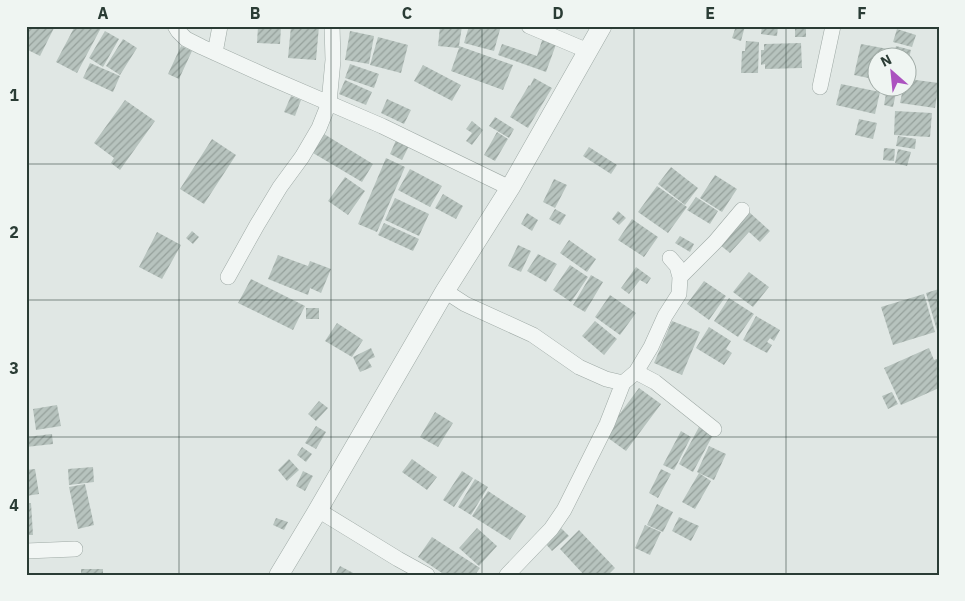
<svg xmlns="http://www.w3.org/2000/svg" width="965" height="601" font-family="'IBM Plex Sans',sans-serif">
  <style>
    .building { fill: url(#building-hatch) }
    .lines { fill: none; stroke-linecap: round; stroke-linejoin: round }
    .minor-casing { stroke: #9ea9a5; stroke-width: 16 }
    .tertiary-casing { stroke: #9ea9a5; stroke-width: 20 }
    .minor { stroke: #f2f6f4; stroke-width: 15 }
    .tertiary { stroke: #f2f6f4; stroke-width: 19 }
    .grid { fill: none; stroke: #2a3c35; stroke-width: 1; stroke-opacity: 0.55 }
    .neatline { fill: none; stroke: #2a3c35; stroke-width: 2 }
    .grid-label { font-size: 16px; text-anchor: middle; font-weight: bold; fill: #2a3c35 }
  </style>
  <defs>
    <pattern id="building-hatch" width="6" height="6" patternUnits="userSpaceOnUse" patternTransform="scale(1.25)"><rect width="6" height="6" fill="#b7c3be"/><path d="M-1 1l2-2M0 6l6-6M5 7l2-2" fill="none" stroke="#95a09b"/></pattern>
  </defs>
  <rect width="100%" height="100%" fill="#e0e7e4"/>
  <path class="building" d="M28 26H55L40 56 26 49V30Z
    M75 26H102L77 73 56 62Z
    M258 26H281L280 44 257 43Z
    M291 26H319L316 60 288 58Z
    M440 26H462L459 46 513 65 503 90 451 71 459 48 438 46Z
    M469 26H501L494 51 464 43Z
    M736 26H745L741 41 732 38Z
    M762 26H778L777 36 761 34Z
    M795 26H806V37H795Z
    M897 29 916 35 912 47 893 42Z
    M105 31 119 39 103 67 89 58Z
    M350 31 374 36 369 64 345 60Z
    M544 34 558 39 546 72 498 55 502 44 537 56Z
    M378 37 408 45 401 73 370 65Z
    M123 39 137 48 120 75 106 66Z
    M746 41 759 42 758 73H741L742 51H745Z
    M801 43 802 68 765 69V64L761 65V50H764V44Z
    M861 44 888 49 886 58H878V80L854 75Z
    M181 46 192 51 179 79 168 74Z
    M896 46 911 50 909 58H893Z
    M90 63 120 76 113 92 83 78Z
    M350 64 379 74 374 88 345 78Z
    M423 65 461 85 452 101 414 81Z
    M534 78 552 88 528 128 510 117 529 85 530 86Z
    M908 79 939 83 935 108 900 103 903 88H908Z
    M345 80 372 92 366 105 339 94Z
    M841 84 880 92 875 114 836 105Z
    M887 88H897L893 107 884 105Z
    M291 96 301 100 295 116 284 112Z
    M387 99 411 110 404 124 381 113Z
    M125 100 155 121 120 170 111 163 114 158 94 143Z
    M895 111 932 113 930 137 894 135Z
    M495 117 514 129 509 138 489 126Z
    M859 119 877 123 873 139 855 135Z
    M472 121 483 130 472 145 466 141 472 133 466 129Z
    M497 132 508 139 495 161 484 155Z
    M324 134 373 164 362 182 313 153Z
    M898 136 916 139 915 149 896 146Z
    M397 138 410 144 402 160 390 154Z
    M212 139 236 155 204 204 180 189Z
    M589 147 617 165 611 174 583 156Z
    M884 148 895 149 894 161 883 160Z
    M898 149 911 152 907 166 895 163Z
    M386 158 405 167 377 232 358 224Z
    M671 167 698 188 685 205 658 184Z
    M410 169 442 186 430 207 398 190Z
    M715 175 737 189 722 212 700 198Z
    M345 177 365 191 348 215 328 201Z
    M554 179 567 185 555 208 543 202Z
    M657 186 687 207 668 233 638 212Z
    M443 194 463 206 456 219 435 208Z
    M696 197 718 211 710 224 687 210Z
    M395 198 429 214 419 236 385 220Z
    M555 209 566 215 560 225 549 219Z
    M618 211 626 218 619 225 612 219Z
    M749 212 770 231 760 242 749 232 730 253 720 245Z
    M527 213 538 220 532 231 521 224Z
    M632 219 658 237 644 257 618 240Z
    M384 223 419 239 413 251 378 235Z
    M192 231 199 237 193 244 186 238Z
    M157 232 181 245 162 279 139 267Z
    M680 236 694 244 690 252 675 243Z
    M569 240 596 259 587 272 560 253Z
    M518 245 531 251 521 272 508 266Z
    M538 254 557 264 546 282 527 271Z
    M278 255 308 266 310 261 331 269 321 293 310 288 308 295 268 279Z
    M570 265 588 277 571 302 553 290Z
    M636 267 651 278 647 284 640 280 629 294 621 288Z
    M749 272 769 287 753 307 733 292Z
    M591 275 603 282 585 312 573 305Z
    M251 279 305 306 293 330 238 303Z
    M704 281 726 296 709 320 687 304Z
    M939 289V334H938L926 293Z
    M924 294 935 332 893 345 881 307Z
    M610 295 636 313 620 335 595 317Z
    M729 298 754 314 738 337 714 321Z
    M306 308H319V319H306Z
    M756 316 780 330 774 341 770 338 767 342 772 345 767 353 743 340Z
    M595 321 617 339 604 355 582 336Z
    M672 321 700 332 682 375 654 363Z
    M337 323 363 340 352 357 325 341Z
    M709 327 731 341 726 349 732 353 724 365 696 348Z
    M371 348 375 357 368 360 372 367 360 372 353 357Z
    M929 348 934 360 939 358V388L901 405 884 368Z
    M639 388 661 404 626 451 604 435Z
    M892 392 898 404 888 409 882 396Z
    M319 401 328 408 316 421 308 414Z
    M57 405 61 426 36 430 33 409Z
    M435 412 453 423 438 447 420 437Z
    M316 426 326 432 316 449 305 443Z
    M699 427 713 435 693 472 679 464Z
    M681 431 691 437 674 470 663 465Z
    M52 434 53 444 26 447V437Z
    M709 446 726 454 714 480 697 472Z
    M302 447 312 454 306 462 297 455Z
    M289 459 299 470 287 481 278 470Z
    M412 459 437 477 427 490 402 472Z
    M93 467 94 482 69 485 68 469Z
    M35 469 39 494 26 496V470Z
    M661 469 671 474 658 498 649 493Z
    M303 471 313 476 305 491 296 486Z
    M462 471 473 478 454 507 443 500Z
    M699 473 711 481 695 509 682 502Z
    M475 479 488 487 471 515 458 507Z
    M85 484 94 525 78 529 69 487Z
    M488 491 526 516 510 540 472 516Z
    M31 503 33 535H26V504Z
    M657 504 673 512 663 532 647 525Z
    M679 517 699 526 691 541 672 531Z
    M276 518 288 522 284 530 273 525Z
    M645 525 661 532 650 555 635 548Z
    M477 528 497 546 479 566 459 548Z
    M561 528 569 536 552 551 544 542Z
    M579 530 615 568 608 575H584L560 549Z
    M432 537 480 568 475 575H445L418 557Z
    M340 566 357 575H335Z
    M81 569H103V575H81Z"/>
  <g class="lines">
    <defs>
      <path id="minor" d="M175 26 178 31 186 39 202 47 266 76 382 126 510 188
        M529 26 588 51
        M215 53 220 26
        M820 87 833 26
        M228 277 257 225 280 187 302 157 319 128 329 103 333 60 332 26
        M680 277 715 242 742 210
        M445 291 465 304 533 335 579 367 606 379 623 383
        M636 372 655 382 714 429
        M318 510 398 559 427 575
        M26 551 75 549
        M507 575 551 529 564 510 607 424 623 383 636 372 651 347 665 316 679 294 680 277 677 266 670 258"/>
      <path id="tertiary" d="M279 575 318 510 445 291 510 188 602 26"/>
    </defs>
    <use href="#minor" class="minor-casing"/>
    <use href="#tertiary" class="tertiary-casing"/>
    <use href="#minor" class="minor"/>
    <use href="#tertiary" class="tertiary"/>
  </g>
  <path class="grid" d="M179 26V575M331 26V575M482 26V575M634 26V575M786 26V575M26 164H939M26 300H939M26 437H939"/>
  <rect width="965" height="601" fill="none" stroke="#eff5f2" stroke-width="55"/>
  <g transform="translate(892 72) rotate(333)"><circle r="24" fill="#eff5f2" stroke="#a0aba6"/>
  <path d="M0-4L9 19L0 12L-9 19Z" fill="#ab52bf"/>
  <text y="-8" font-size="14" font-weight="bold" text-anchor="middle" fill="#2a3c35">N</text>
  </g>
  <rect x="28" y="28" width="910" height="546" class="neatline"/>
  <g class="grid-label">
    <text x="103" y="19">A</text>
    <text x="255" y="19">B</text>
    <text x="407" y="19">C</text>
    <text x="558" y="19">D</text>
    <text x="710" y="19">E</text>
    <text x="862" y="19">F</text>
    <text x="14" y="101">1</text>
    <text x="14" y="238">2</text>
    <text x="14" y="374">3</text>
    <text x="14" y="511">4</text>
  </g>
</svg>
